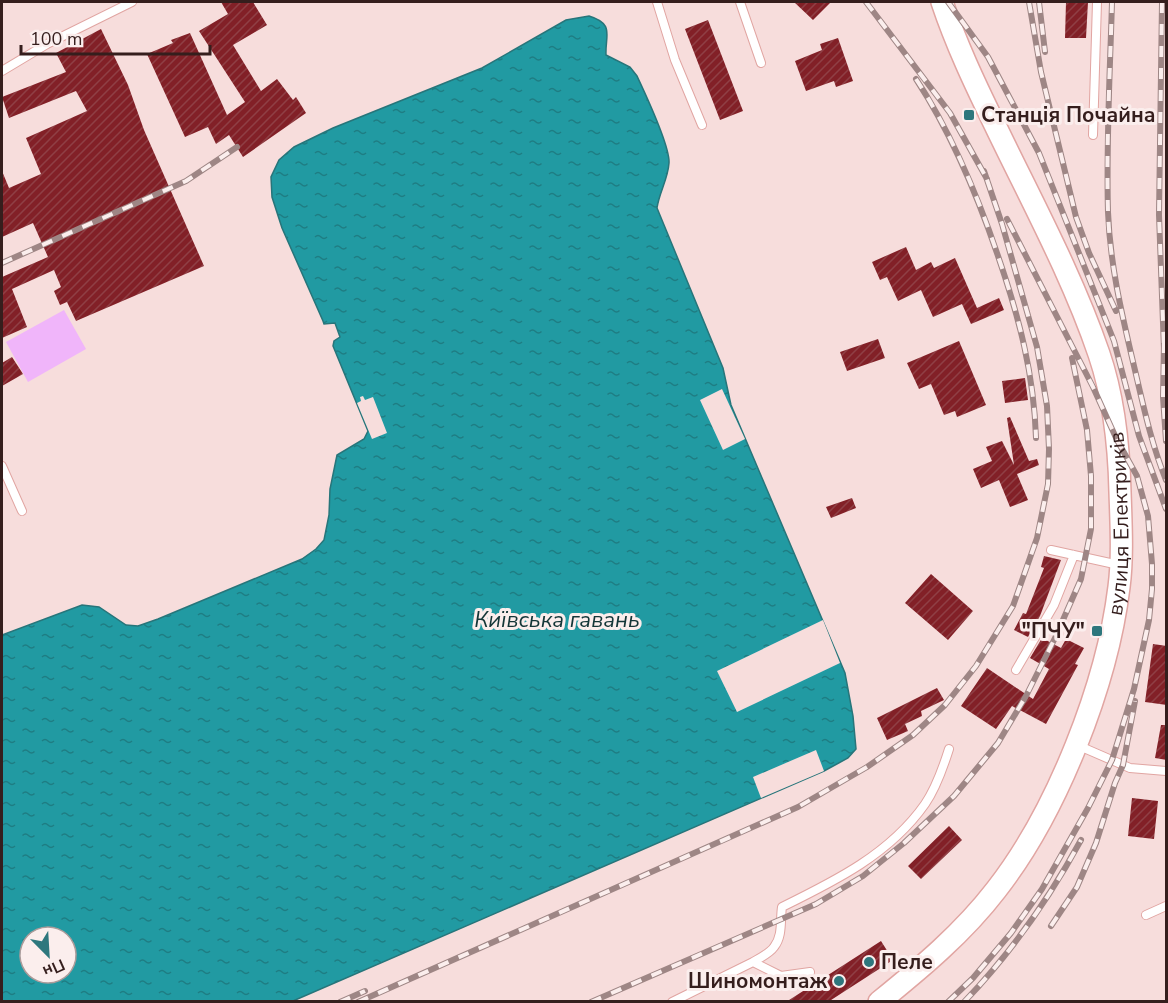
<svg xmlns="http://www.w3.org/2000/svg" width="1168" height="1003" font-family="'Nunito Sans',sans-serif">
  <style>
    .park { fill: #f0b5fa }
    .water { fill: url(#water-ripples); stroke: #27757a; stroke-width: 1.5; fill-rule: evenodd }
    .pier { fill: #f7dddc }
    .building { fill: url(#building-hatch) }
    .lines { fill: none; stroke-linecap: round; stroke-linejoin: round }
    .lane-casing { stroke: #e1a5a2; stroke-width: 10 }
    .secondary-casing { stroke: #e1a5a2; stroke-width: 24 }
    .lane { stroke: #fff; stroke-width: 8 }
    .secondary { stroke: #fff; stroke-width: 21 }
    .rail-casing { stroke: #9e8685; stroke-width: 6 }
    .rail { stroke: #fbeeed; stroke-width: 4; stroke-dasharray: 11; stroke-linecap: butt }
    .poi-dot { fill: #2e777d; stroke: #fbeeed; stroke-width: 2 }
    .labels { text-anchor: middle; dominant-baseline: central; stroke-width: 6; stroke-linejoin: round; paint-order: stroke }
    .poi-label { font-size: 21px; font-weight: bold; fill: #351e1d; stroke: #fbeeed; text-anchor: start }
    .street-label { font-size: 21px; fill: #351e1d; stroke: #fbeeed }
    .water-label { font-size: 22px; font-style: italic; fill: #143638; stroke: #fbeeed }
  </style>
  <defs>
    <pattern id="water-ripples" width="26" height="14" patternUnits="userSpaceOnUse" patternTransform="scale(1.5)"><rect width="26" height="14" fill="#219aa2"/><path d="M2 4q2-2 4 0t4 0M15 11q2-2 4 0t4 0" fill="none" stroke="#1e7d83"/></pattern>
    <pattern id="building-hatch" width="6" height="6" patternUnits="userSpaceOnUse" patternTransform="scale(1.5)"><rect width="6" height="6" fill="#822027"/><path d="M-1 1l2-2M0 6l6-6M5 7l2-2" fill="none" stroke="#8f3f45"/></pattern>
  </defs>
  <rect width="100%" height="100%" fill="#f7dddc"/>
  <path class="park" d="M64 310 86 349 28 382 6 342Z"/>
  <path class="water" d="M589 16C615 24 605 35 606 55L630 67 637 76C645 93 670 146 669 163 668 179 659 193 657 208L723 368 731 405 845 673 853 716 856 749 848 758 824 771 293 1001 2 1002V635L82 605 99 607 126 625 138 626 158 619 302 559 316 549 324 540 329 515 330 489 337 455 364 439 368 431 333 346 334 341 340 337 335 323 324 324 323 321 282 228 272 197 271 177 279 160 294 147 333 128 482 68 566 20ZM30 937H66V973H30Z"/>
  <path class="pier" d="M722 389 745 439 723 450 700 400Z
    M363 396 365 400 373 397 387 433 372 439 357 403 361 401 360 397Z
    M823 620 840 663 737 712 717 671Z
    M816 750 824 771 761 798 753 777Z"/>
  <path class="building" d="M221 2H253L267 25 233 45 261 91 277 79 293 100 296 97 306 113 243 157 229 135 216 144 208 127 185 137 147 54 173 43 171 40 190 33 227 115 245 102 199 31 228 14Z
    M794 2H831L813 20Z
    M1066 2H1088L1086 38H1065Z
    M708 20 743 111 720 120 685 29Z
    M101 29 128 85 144 130 204 266 76 321 67 302 60 305 54 291 61 287 54 270 12 289 27 327 2 338V277L48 257 33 223 2 237V171L9 188 41 174 26 138 87 111 76 91 9 118 2 97 66 72 56 53Z
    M838 38 853 81 836 87 834 81 806 91 795 61 822 50 820 44Z
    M906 247 916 270 931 262 934 268 955 258 977 308 999 298 1004 310 971 324 962 304 933 317 921 290 898 301 887 277 880 280 872 262Z
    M878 339 885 358 847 371 840 352Z
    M959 341 986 405 957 417 955 411 944 415 931 384 919 389 907 363Z
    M12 357 23 374 2 386V363Z
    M1025 378 1028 400 1005 403 1002 381Z
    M1010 417 1029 461 1037 459 1039 465 1017 474 1028 500 1010 507 999 480 981 488 973 469 992 461 986 447 1002 441 1014 465 1007 418Z
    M852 498 856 508 831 518 826 507Z
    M1044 556 1061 560 1040 616 1028 637 1014 630 1023 613 1026 614 1044 568 1041 567Z
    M931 574 973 611 948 640 905 603Z
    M1042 638 1061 648 1066 639 1084 648 1075 664 1078 665 1046 724 1012 706 996 729 961 706 987 668 1033 699 1049 669 1030 658Z
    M1153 644 1167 646V705L1145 702Z
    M937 688 944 700 921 711 922 716 905 724 908 731 887 740 877 718Z
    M1161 725H1167V760L1155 758Z
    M1132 798 1158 801 1154 839 1128 836Z
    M949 826 962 840 921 879 908 866Z
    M881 941 893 960 828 1002H786Z"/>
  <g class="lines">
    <defs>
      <path id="lane" d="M657 2 675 60 702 125
        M740 2 761 63
        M2 71 47 44 132 2
        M1093 135 1097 2
        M2 466 22 511
        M1051 550 1119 565
        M1016 670 1054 605 1074 555
        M1077 745 1130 768 1166 771
        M1146 915 1166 906
        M753 962C760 958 770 953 774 947 783 936 780 920 782 907 835 881 890 854 925 804 936 788 943 768 949 749
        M672 1002 753 962 781 976 810 972"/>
      <g id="secondary">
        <path id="s1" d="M879 1002C921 968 963 933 996 890 1057 812 1107 685 1119 587 1123 556 1121 523 1120 492 1119 446 1114 398 1099 354 1072 275 1031 200 995 125 975 84 956 44 942 2"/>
      </g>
    </defs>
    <use href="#lane" class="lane-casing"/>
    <use href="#secondary" class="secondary-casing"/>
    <use href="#lane" class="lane"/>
    <use href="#secondary" class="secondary"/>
    <defs>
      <path id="rail" d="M866 2 950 113 987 179
        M948 2 988 57 1039 153 1114 341 1139 436 1166 509
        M1029 2 1041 72 1076 217 1089 253 1116 311
        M1039 2 1045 52
        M1112 2C1110 72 1106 142 1108 212 1110 265 1122 315 1134 366 1143 404 1151 443 1166 480
        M1162 2 1159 215 1164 350
        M916 79C952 134 977 194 998 256 1019 317 1034 374 1036 438
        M2 263 186 181 237 147
        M1164 342 1163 397 1166 441
        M1051 926 1077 887 1096 843 1115 783 1123 765 1135 701
        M340 1002 365 991
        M358 1002 798 807 867 767 913 735 945 705 976 666 1013 606 1037 538 1048 484 1049 449 1047 406 1037 347 1002 224 984 171
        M591 1002 816 904 863 876 904 843 954 796 998 743 1026 696 1055 638 1081 579 1091 529V476L1087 430 1072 358
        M948 1002 973 978 1011 933 1042 889 1088 808 1112 760 1134 689 1149 620 1152 589V564L1148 516 1137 476 1117 440 1093 387 1007 219
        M964 1002C1011 953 1049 899 1081 840"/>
    </defs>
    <use href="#rail" class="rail-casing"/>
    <use href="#rail" class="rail"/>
  </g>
  <g class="poi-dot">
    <rect x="963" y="109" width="12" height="12" rx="3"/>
    <rect x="1091" y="625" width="12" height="12" rx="3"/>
    <circle cx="869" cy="962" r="6"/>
    <circle cx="839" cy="981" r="6"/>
  </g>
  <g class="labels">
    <g class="poi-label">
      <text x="981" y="115">Станція Почайна</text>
      <text x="1085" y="631" text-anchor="end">"ПЧУ"</text>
      <text x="881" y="962">Пеле</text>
      <text x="827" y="981" text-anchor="end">Шиномонтаж</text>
    </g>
    <g class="street-label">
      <text stroke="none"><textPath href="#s1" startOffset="556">вулиця Електриків</textPath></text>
    </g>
    <g class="water-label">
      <text x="557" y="620">Київська гавань</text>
    </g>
  </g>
  <rect width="1168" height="1003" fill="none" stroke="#351e1d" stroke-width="6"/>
  <g transform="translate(48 955) rotate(156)"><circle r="28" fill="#fbeeed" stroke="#ac9b9a" stroke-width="1.5"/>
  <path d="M0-4.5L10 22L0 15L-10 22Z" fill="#2e777d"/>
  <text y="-9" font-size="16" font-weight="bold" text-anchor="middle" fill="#351e1d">Пн</text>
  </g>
  <path d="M21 45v9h189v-9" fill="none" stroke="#351e1d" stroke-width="3"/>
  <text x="30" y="45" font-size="18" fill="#351e1d" stroke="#fbeeed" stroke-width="4.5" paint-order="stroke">100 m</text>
</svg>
